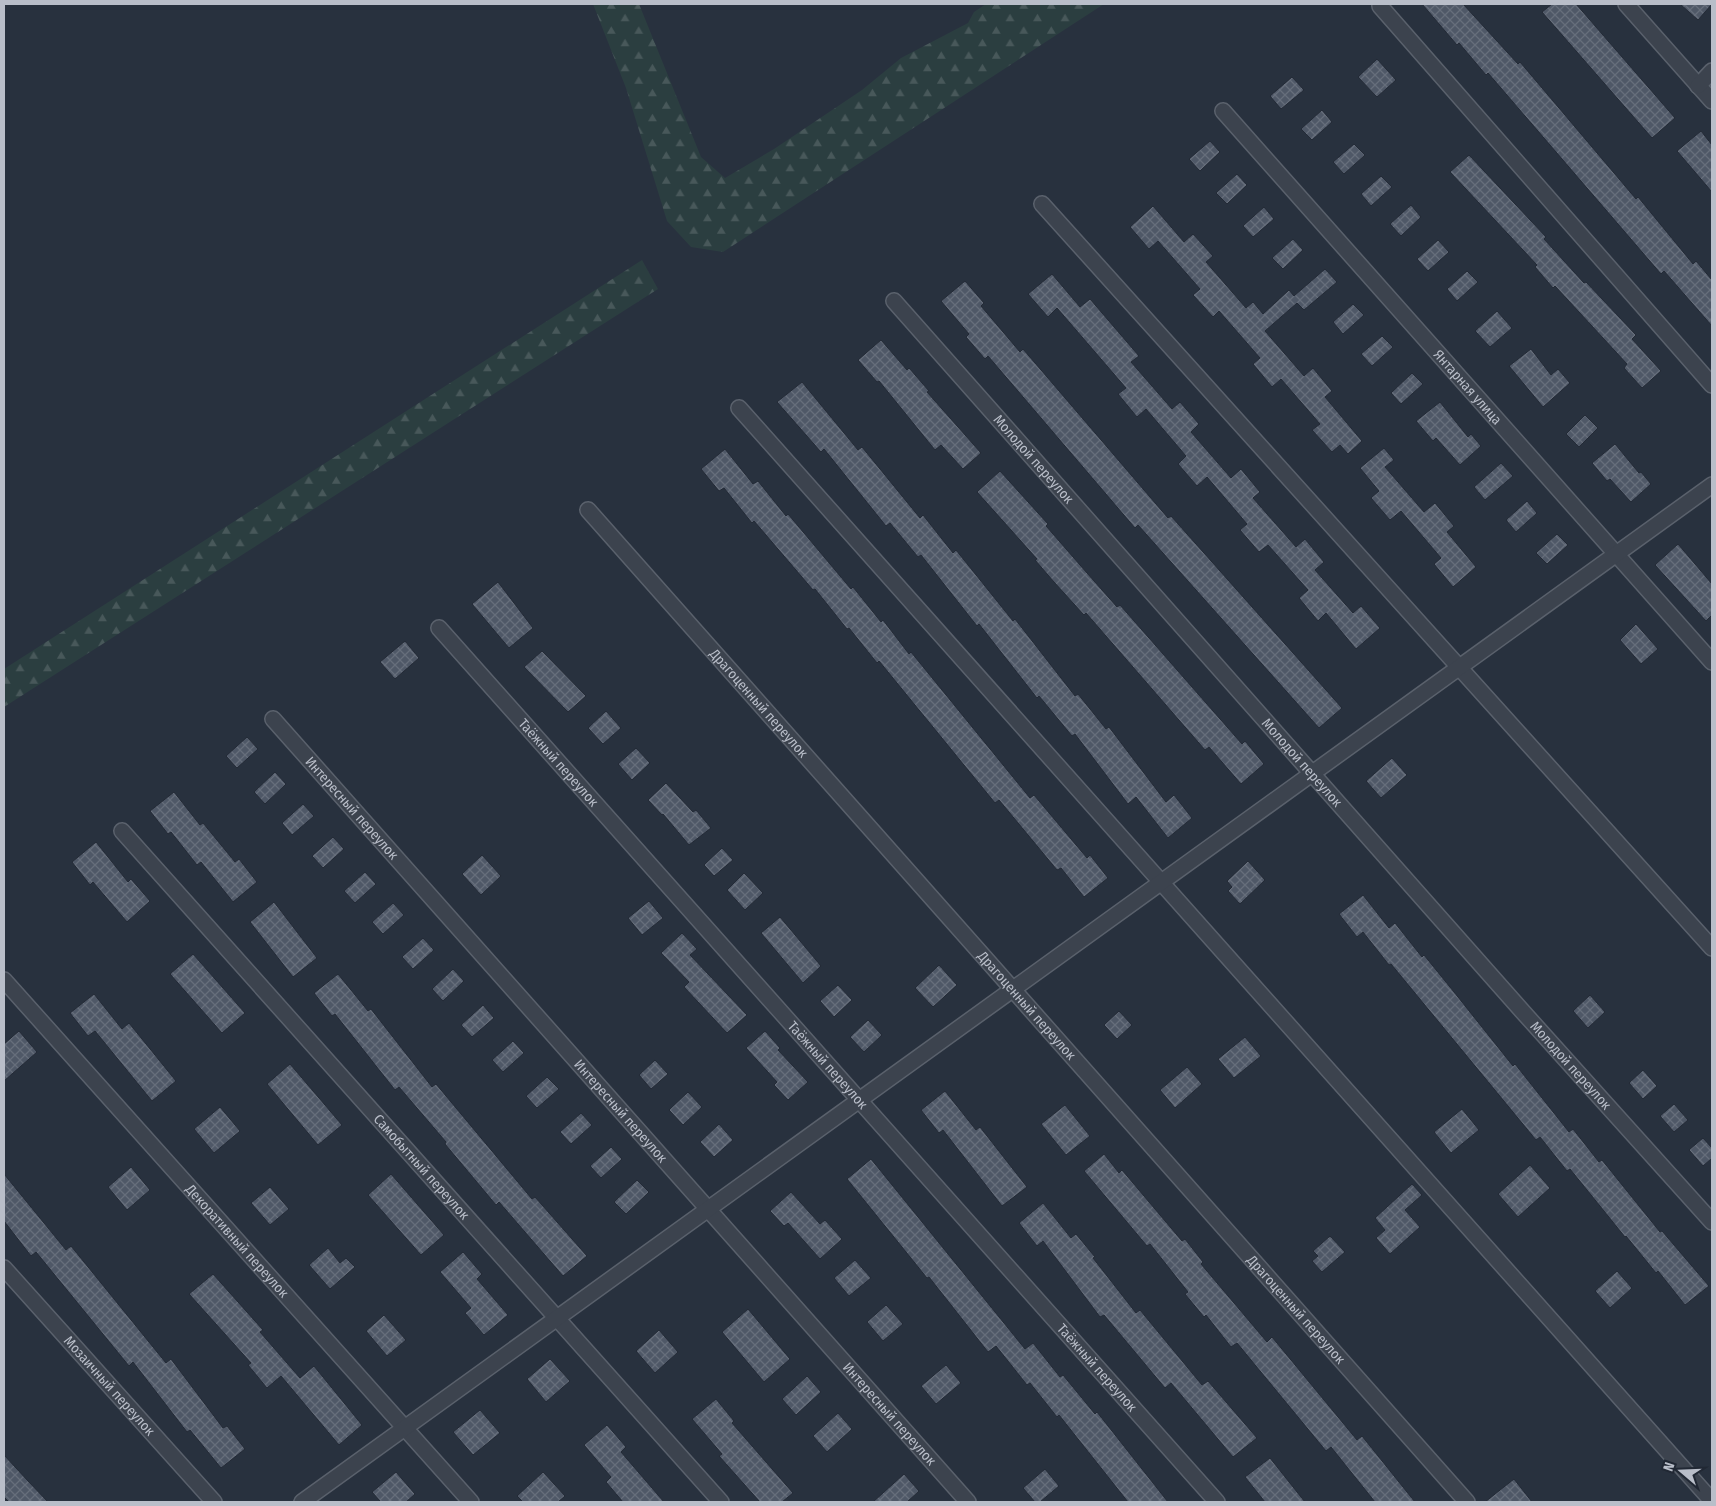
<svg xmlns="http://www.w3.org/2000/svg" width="1716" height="1506" font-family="'Fira Sans Condensed',sans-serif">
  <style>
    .forest { fill: url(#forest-firs) }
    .building { fill: url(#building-cross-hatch); stroke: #232a36 }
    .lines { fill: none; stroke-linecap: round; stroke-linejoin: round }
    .minor-casing { stroke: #5a616c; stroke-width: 18 }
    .minor { stroke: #3c434e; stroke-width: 15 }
    .labels { text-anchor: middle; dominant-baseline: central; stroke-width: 4; stroke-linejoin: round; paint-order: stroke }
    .street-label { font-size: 14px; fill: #b9bec9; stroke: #212834 }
  </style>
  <defs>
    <pattern id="forest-firs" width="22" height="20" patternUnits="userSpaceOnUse" patternTransform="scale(1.25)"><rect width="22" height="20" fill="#2b3e40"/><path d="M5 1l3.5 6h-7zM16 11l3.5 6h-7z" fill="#48585a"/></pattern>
    <pattern id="building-cross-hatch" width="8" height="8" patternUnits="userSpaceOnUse" patternTransform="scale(1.25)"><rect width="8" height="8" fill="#4f5867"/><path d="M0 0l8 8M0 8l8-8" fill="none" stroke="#666e7b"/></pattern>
  </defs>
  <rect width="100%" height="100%" fill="#28313e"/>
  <path class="forest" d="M593 4H639L701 157 725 178 774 149 862 90 901 58 968 23 974 12 986 4H1104L723 252 691 247 667 221 626 88Z
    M642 260 658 289 4 707V669Z"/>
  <path class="building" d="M1422 4H1463L1518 64 1520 62 1636 199 1638 197 1693 264 1696 261 1712 280V326L1664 271 1661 274 1488 73 1486 75 1459 43 1457 45Z
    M1552 4H1576L1675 118 1652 138 1542 12Z
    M1680 4H1712L1698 20Z
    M1377 59 1396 80 1377 97 1358 77Z
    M1292 77 1304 90 1281 109 1270 96Z
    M1322 110 1332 122 1312 140 1301 129Z
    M1701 131 1712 145V192L1677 151Z
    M1210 141 1220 152 1200 171 1189 159Z
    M1354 144 1365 155 1344 174 1333 162Z
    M1469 155 1546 237 1544 239 1584 283 1586 282 1636 335 1632 339 1661 371 1642 388 1624 368 1627 364 1555 286 1553 288 1535 267 1537 265 1450 172Z
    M1237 174 1247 185 1227 204 1216 193Z
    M1381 176 1392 187 1371 206 1361 194Z
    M1411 205 1421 217 1401 236 1390 224Z
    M1153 206 1184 242 1193 234 1213 256 1206 262 1246 308 1253 302 1263 314 1289 290 1294 296 1325 269 1337 282 1304 310 1297 303 1265 331 1304 376 1313 368 1332 391 1325 397 1362 441 1348 454 1340 445 1332 452 1312 430 1320 424 1281 379 1272 387 1253 364 1260 358 1219 311 1213 317 1193 295 1200 289 1158 241 1149 249 1130 227Z
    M1264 207 1274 219 1253 237 1243 226Z
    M1293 239 1303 250 1283 269 1272 258Z
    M1438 240 1449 252 1428 271 1417 259Z
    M1467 271 1478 282 1457 301 1447 289Z
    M1052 274 1080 307 1090 299 1139 356 1131 362 1172 409 1180 402 1199 424 1191 432 1231 478 1241 469 1260 492 1253 498 1296 547 1305 539 1324 562 1315 570 1353 613 1361 606 1380 628 1356 649 1326 613 1318 621 1299 598 1308 590 1268 545 1259 552 1240 530 1247 524 1207 477 1197 486 1178 464 1186 456 1146 409 1137 417 1118 394 1126 388 1057 308 1048 317 1028 294Z
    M965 281 984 303 981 306 1020 352 1023 349 1168 518 1171 516 1342 708 1319 728 1138 525 1135 528 988 356 985 359 966 337 969 334 941 301Z
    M1353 304 1364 315 1343 334 1333 322Z
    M1497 311 1512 328 1490 347 1475 331Z
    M1382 336 1393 347 1372 366 1361 354Z
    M881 340 907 370 909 368 929 391 927 392 981 453 963 469 941 445 935 450 879 381 877 382 858 360Z
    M1531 349 1551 375 1558 369 1570 383 1543 407 1509 366Z
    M1412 373 1423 384 1401 404 1391 393Z
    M802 382 858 450 862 447 920 518 923 515 953 553 956 550 1013 621 1015 619 1075 696 1078 694 1106 729 1109 727 1166 802 1174 795 1192 818 1168 838 1136 797 1128 804 1075 734 1072 736 1039 696 1037 698 979 624 977 626 921 555 918 557 890 523 886 526 824 449 821 452 777 402Z
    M1440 402 1468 437 1471 434 1481 446 1460 465 1436 438 1433 441 1416 421Z
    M1585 415 1598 428 1579 447 1566 434Z
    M1615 444 1639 473 1641 472 1651 484 1631 502 1610 479 1607 481 1592 463Z
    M1384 448 1394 460 1385 467 1424 512 1435 503 1454 526 1447 532 1476 567 1453 587 1434 564 1441 558 1401 511 1390 520 1371 498 1379 491 1360 468Z
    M725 449 753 484 758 481 786 516 788 514 851 589 853 587 881 622 883 620 909 654 911 652 1030 798 1034 795 1087 858 1090 855 1108 878 1084 897 1061 868 1057 870 999 800 995 803 879 661 877 663 849 628 847 629 815 589 813 590 754 521 752 523 724 488 719 491 701 469Z
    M1501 463 1513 476 1485 500 1474 487Z
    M1000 471 1048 524 1046 526 1087 573 1117 607 1120 605 1242 744 1245 741 1264 764 1241 784 1209 747 1205 750 1086 613 1084 615 1054 582 1035 560 1037 559 977 492Z
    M1527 501 1537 513 1516 532 1506 520Z
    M1557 534 1568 545 1547 564 1536 553Z
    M1678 544 1712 584V615L1706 621 1655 565Z
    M498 582 533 628 509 648 472 604Z
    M1636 624 1658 649 1641 664 1620 640Z
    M405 641 419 658 395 679 380 662Z
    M542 651 586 696 568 712 524 667Z
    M606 711 621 728 603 744 588 728Z
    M247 737 258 749 237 768 226 756Z
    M636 748 650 763 632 780 618 764Z
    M1392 758 1407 775 1381 798 1366 781Z
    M275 772 286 784 265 804 254 792Z
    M666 783 693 812 696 810 711 828 689 845 663 814 662 815 648 800Z
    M174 792 200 825 203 823 235 862 239 859 257 882 233 902 201 862 197 865 171 832 168 834 150 811Z
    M303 804 314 816 292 835 282 823Z
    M333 837 344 849 323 868 312 856Z
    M96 842 128 882 131 879 150 901 127 922 93 882 90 885 72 862Z
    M722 848 733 860 714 876 704 865Z
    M482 855 501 876 481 895 462 874Z
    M1248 861 1265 880 1240 904 1228 891 1232 887 1227 881Z
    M365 872 376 884 355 903 344 891Z
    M744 873 763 893 745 910 727 890Z
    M1363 895 1389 928 1395 923 1422 957 1424 955 1454 992 1513 1066 1515 1064 1569 1132 1573 1129 1599 1162 1602 1160 1660 1232 1662 1231 1709 1286 1685 1305 1658 1271 1656 1273 1626 1236 1625 1237 1570 1169 1567 1171 1540 1137 1536 1140 1391 964 1389 965 1363 932 1357 937 1339 914Z
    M649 901 663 918 642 935 628 918Z
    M274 902 317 958 293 977 250 922Z
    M393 903 404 915 383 934 372 922Z
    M780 917 821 966 803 983 761 933Z
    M682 933 697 949 690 955 747 1015 727 1033 684 987 689 982 661 953Z
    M423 938 434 950 413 969 402 957Z
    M193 954 245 1013 222 1033 170 974Z
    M939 965 957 985 933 1007 915 988Z
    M453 969 464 981 443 1001 432 989Z
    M338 974 368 1011 371 1009 432 1087 436 1084 532 1199 535 1197 587 1256 563 1276 499 1202 496 1205 445 1144 446 1142 399 1087 395 1090 335 1014 332 1016 314 993Z
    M838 985 852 1000 834 1017 820 1001Z
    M94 994 122 1029 129 1023 176 1081 152 1101 95 1031 88 1036 70 1013Z
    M1590 995 1605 1012 1588 1028 1573 1011Z
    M483 1005 494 1018 472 1037 461 1025Z
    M1119 1011 1132 1025 1117 1039 1104 1025Z
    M868 1020 882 1035 864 1052 850 1037Z
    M19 1031 37 1052 4 1081V1044Z
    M765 1031 780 1048 778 1050 808 1082 788 1100 774 1085 777 1082 746 1048Z
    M1245 1037 1261 1056 1234 1078 1218 1059Z
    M513 1041 524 1053 503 1072 492 1060Z
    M655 1060 668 1074 651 1089 639 1075Z
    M290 1064 342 1125 318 1145 267 1084Z
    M1187 1067 1202 1084 1175 1108 1160 1090Z
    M1643 1070 1657 1086 1643 1099 1629 1083Z
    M547 1077 559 1089 537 1108 526 1096Z
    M945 1091 976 1130 980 1127 1027 1187 1002 1206 943 1130 939 1133 921 1110Z
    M688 1092 702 1107 683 1125 669 1110Z
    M1674 1104 1688 1120 1674 1132 1660 1116Z
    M1065 1105 1090 1136 1066 1155 1041 1124Z
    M220 1107 240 1131 214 1153 194 1129Z
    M1462 1109 1479 1130 1451 1153 1434 1132Z
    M581 1113 592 1125 571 1144 560 1132Z
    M719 1124 733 1140 714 1157 700 1142Z
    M1703 1138 1712 1148V1158L1703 1166 1689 1150Z
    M611 1147 622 1159 601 1178 590 1166Z
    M1104 1154 1119 1173 1122 1170 1182 1241 1185 1239 1203 1262 1201 1264 1267 1342 1272 1337 1357 1440 1362 1436 1415 1502H1375L1331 1447 1326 1451 1237 1343 1231 1347 1206 1315 1204 1317 1185 1294 1188 1292 1150 1244 1147 1246 1084 1171Z
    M871 1159 1025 1349 1033 1343 1060 1377 1063 1375 1095 1414 1097 1412 1168 1502H1128L1059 1415 1057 1417 1030 1383 1027 1385 996 1346 988 1352 929 1277 927 1278 847 1179Z
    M1530 1165 1550 1188 1518 1217 1498 1194Z
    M131 1167 150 1190 127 1210 108 1187Z
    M4 1174 66 1250 71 1246 166 1363 171 1359 223 1428 227 1426 245 1449 221 1468 190 1430 187 1432 133 1362 129 1366 36 1252 31 1256 4 1221Z
    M391 1174 444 1235 421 1255 368 1195Z
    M637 1180 649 1192 626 1214 614 1202Z
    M1412 1184 1422 1195 1405 1210 1420 1227 1390 1254 1376 1238 1385 1230 1375 1218Z
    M270 1187 289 1209 270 1225 251 1203Z
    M791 1192 820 1224 825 1220 842 1239 820 1259 788 1223 784 1226 770 1211Z
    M1043 1203 1071 1238 1076 1234 1095 1257 1093 1258 1136 1313 1140 1310 1202 1385 1208 1381 1257 1438 1233 1457 1171 1383 1165 1388 1104 1315 1100 1317 1043 1241 1037 1246 1019 1223Z
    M1330 1236 1345 1252 1322 1272 1312 1261 1318 1256 1313 1251Z
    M328 1248 340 1263 346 1258 355 1267 330 1289 309 1265Z
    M463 1252 482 1274 477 1279 508 1315 484 1335 465 1313 471 1308 440 1272Z
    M855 1260 871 1278 849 1296 834 1278Z
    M1617 1271 1632 1288 1610 1308 1595 1291Z
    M213 1274 263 1330 260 1332 300 1378 314 1366 362 1425 339 1445 281 1376 267 1388 248 1365 251 1363 189 1294Z
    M886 1305 903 1324 883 1341 867 1322Z
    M748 1309 790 1359 764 1382 722 1332Z
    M384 1315 406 1340 387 1356 366 1331Z
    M659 1330 678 1352 655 1373 636 1351Z
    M550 1359 570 1381 546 1402 527 1379Z
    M946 1365 961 1383 936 1404 921 1386Z
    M807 1376 821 1392 796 1415 782 1399Z
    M716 1399 734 1421 732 1423 793 1493 782 1502H760L719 1456 722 1454 692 1419Z
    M480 1410 500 1433 473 1455 453 1432Z
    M838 1413 852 1429 827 1452 813 1436Z
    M607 1425 626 1447 621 1452 664 1502H623L606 1482 611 1477 584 1445Z
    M4 1455 28 1481 48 1502H9L4 1497Z
    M1270 1458 1305 1502H1265L1245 1477Z
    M1045 1469 1059 1486 1040 1502H1035L1023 1488Z
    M396 1472 415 1494 406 1502H381L372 1492Z
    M543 1472 565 1496 558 1502H523L517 1496Z
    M904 1474 919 1491 907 1502H873Z
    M1514 1479 1532 1502H1485Z"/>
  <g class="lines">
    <defs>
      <g id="minor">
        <path d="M1626 4 1712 101"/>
        <path d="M1380 6 1712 385"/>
        <path d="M1698 86 1712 71"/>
        <path id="s1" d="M1223 111 1712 662"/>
        <path d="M1042 204 1712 948"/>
        <path id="s2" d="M894 301 1523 1012 1712 1222"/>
        <path d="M739 408 1712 1501"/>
        <path id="s3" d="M588 510 1467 1502"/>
        <path id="s4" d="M439 628 1217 1502"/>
        <path id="s5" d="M273 719 968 1502"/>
        <path id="s6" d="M122 831 721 1502"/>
        <path id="s7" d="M4 980 471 1502"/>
        <path id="s8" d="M4 1268 214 1502"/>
        <path d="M302 1502 1712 485"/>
      </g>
    </defs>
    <use href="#minor" class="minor-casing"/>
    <use href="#minor" class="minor"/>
  </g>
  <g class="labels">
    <g class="street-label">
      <text stroke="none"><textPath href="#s1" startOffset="369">Янтарная улица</textPath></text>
      <text stroke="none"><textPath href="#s2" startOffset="211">Молодой переулок</textPath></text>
      <text stroke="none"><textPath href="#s3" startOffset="258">Драгоценный переулок</textPath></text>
      <text stroke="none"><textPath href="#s4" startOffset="180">Таёжный переулок</textPath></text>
      <text stroke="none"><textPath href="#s2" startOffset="616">Молодой переулок</textPath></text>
      <text stroke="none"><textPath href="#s5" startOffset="119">Интересный переулок</textPath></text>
      <text stroke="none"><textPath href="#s3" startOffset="662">Драгоценный переулок</textPath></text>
      <text stroke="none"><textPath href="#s4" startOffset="585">Таёжный переулок</textPath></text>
      <text stroke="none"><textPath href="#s2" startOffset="1021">Молодой переулок</textPath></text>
      <text stroke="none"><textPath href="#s5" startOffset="524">Интересный переулок</textPath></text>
      <text stroke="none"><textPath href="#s6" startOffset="450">Самобытный переулок</textPath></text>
      <text stroke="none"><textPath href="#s7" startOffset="350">Декоративный переулок</textPath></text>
      <text stroke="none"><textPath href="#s3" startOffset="1068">Драгоценный переулок</textPath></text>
      <text stroke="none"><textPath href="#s4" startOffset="990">Таёжный переулок</textPath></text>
      <text stroke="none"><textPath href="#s8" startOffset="158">Мозаичный переулок</textPath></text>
      <text stroke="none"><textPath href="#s5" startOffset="929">Интересный переулок</textPath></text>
    </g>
  </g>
  <rect width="1716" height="1506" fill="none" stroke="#b9bec9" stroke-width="10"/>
  <g transform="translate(1681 1471) rotate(289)" stroke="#212834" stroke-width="4" paint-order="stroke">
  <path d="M0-4L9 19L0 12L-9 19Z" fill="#b9bec9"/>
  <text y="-8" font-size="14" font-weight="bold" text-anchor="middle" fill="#b9bec9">N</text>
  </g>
</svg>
